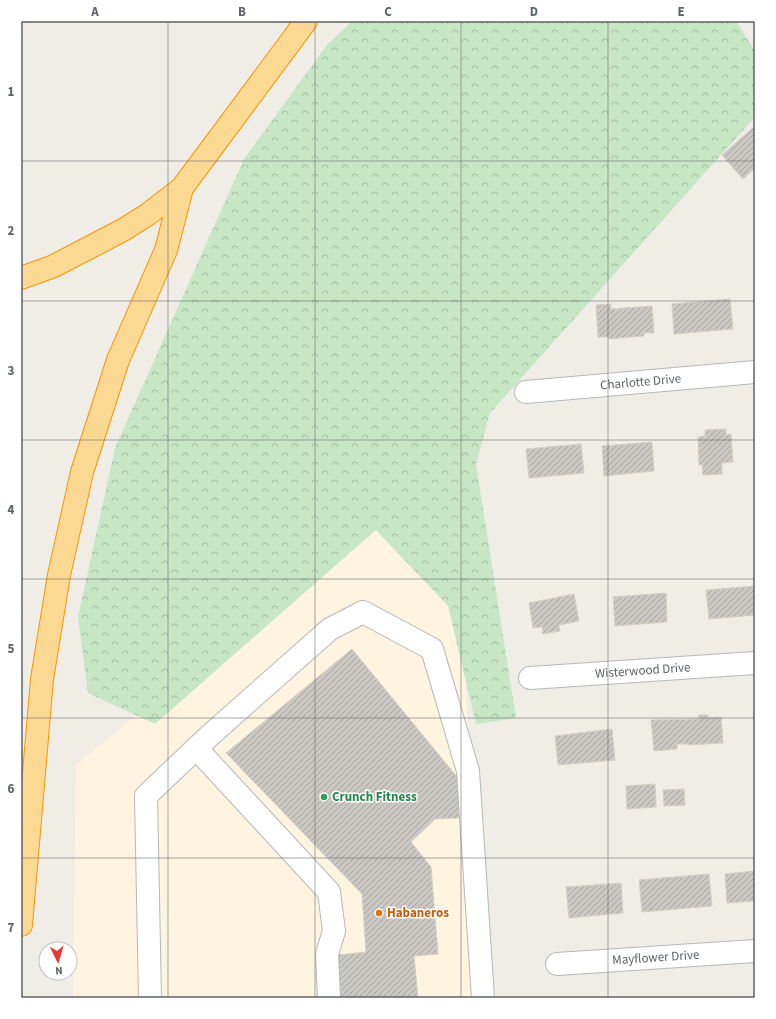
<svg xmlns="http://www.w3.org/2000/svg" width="776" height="1019" font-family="'Source Sans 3',sans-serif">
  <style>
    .commercial { fill: #fef4df }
    .forest { fill: url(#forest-crowns) }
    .building { fill: url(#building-hatch); stroke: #d5cfc5 }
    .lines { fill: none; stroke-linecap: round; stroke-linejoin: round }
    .minor-casing { stroke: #b4b8bb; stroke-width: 24 }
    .highway-casing { stroke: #f49603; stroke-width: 24 }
    .minor { stroke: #fff; stroke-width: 22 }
    .highway { stroke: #fcd993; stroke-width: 22 }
    .grid { fill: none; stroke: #5e6367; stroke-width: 1; stroke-opacity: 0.55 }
    .leisure-dot { fill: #2e9e5b; stroke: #fff; stroke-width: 1.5 }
    .food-dot { fill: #e8710a; stroke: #fff; stroke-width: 1.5 }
    .labels { text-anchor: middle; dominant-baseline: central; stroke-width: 3; stroke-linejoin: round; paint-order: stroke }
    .street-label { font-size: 13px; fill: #5e6367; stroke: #fff }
    .leisure-label { font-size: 13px; font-weight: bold; fill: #27864d; stroke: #fff; text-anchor: start }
    .food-label { font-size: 13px; font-weight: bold; fill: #c56008; stroke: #fff; text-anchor: start }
    .neatline { fill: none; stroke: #5e6367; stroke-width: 1.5 }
    .grid-label { font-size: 13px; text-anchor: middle; font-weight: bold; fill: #5e6367 }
  </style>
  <defs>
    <pattern id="forest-crowns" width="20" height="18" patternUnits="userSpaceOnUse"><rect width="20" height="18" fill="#c7e7c4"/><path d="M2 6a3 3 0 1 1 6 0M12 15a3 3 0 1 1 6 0" fill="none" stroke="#a5bfa3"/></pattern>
    <pattern id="building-hatch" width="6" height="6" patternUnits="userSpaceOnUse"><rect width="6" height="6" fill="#cbc8c3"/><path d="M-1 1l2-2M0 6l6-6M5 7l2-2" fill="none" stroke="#a8a6a2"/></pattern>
  </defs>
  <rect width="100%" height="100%" fill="#f0ede7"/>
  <path class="commercial" d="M374 517 459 600 489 998H73L76 765Z"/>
  <path class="forest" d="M352 21H736L755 51V117L490 413 476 464 516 718 476 724 448 606 376 530 155 724 88 693 78 617 115 448 244 159 326 46Z"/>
  <path class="building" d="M755 126V168L743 179 722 155Z
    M730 299 733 329 674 334 672 304Z
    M611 304V309L652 306 654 333H644V336L609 339V337H598L596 305Z
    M726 429V435L731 434 733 462 722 463V474L703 475 702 464 699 465 698 437 705 436V430Z
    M652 442 654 471 604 476 602 446Z
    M581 444 584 473 529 478 526 449Z
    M755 586V615L709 619 706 590Z
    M666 593 667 622 615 626 613 597Z
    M574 594 579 621 559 625 560 631 543 634 542 627 533 628 529 603Z
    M352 649 458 778 459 818 435 819 411 842 431 867 438 954 414 956 418 998H341L338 955 366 952 362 894 226 753Z
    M699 715H708V718L721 717 723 743 688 745V744H677V749L654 751 651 720 699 719Z
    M612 729 615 760 558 765 555 736Z
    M655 784 656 807 627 809 626 786Z
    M684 789 685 805 664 806 663 790Z
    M755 871V901L727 903 725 874Z
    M709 874 712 906 642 912 639 880Z
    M621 883 623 913 569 918 566 887Z"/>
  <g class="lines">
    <defs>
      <g id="minor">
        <path id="s1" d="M526 392 755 372"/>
        <path id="s2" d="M530 678 755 663"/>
        <path d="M196 748 329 892 334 931 327 954 329 998"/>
        <path id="s3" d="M557 964 755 951"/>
        <path d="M150 998 146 796 208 737 330 629 363 612 432 649 468 771 483 998"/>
      </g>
      <path id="highway" d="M21 278 54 266 123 230 147 215 182 188 306 21
        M21 925 42 679 59 575 82 472 118 360 166 250 182 188"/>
    </defs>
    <use href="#minor" class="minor-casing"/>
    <use href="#highway" class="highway-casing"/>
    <use href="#minor" class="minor"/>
    <use href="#highway" class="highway"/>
  </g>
  <path class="grid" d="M168 21V998M315 21V998M461 21V998M608 21V998M21 161H755M21 301H755M21 440H755M21 579H755M21 718H755M21 858H755"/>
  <circle class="leisure-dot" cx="324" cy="797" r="4"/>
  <circle class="food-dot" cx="379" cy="913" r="4"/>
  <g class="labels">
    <g class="street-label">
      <text stroke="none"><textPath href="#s1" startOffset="115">Charlotte Drive</textPath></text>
      <text stroke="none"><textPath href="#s2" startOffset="113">Wisterwood Drive</textPath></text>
      <text stroke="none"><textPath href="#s3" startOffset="99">Mayflower Drive</textPath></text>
    </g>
    <g class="leisure-label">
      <text x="332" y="797">Crunch Fitness</text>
    </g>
    <g class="food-label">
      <text x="387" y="913">Habaneros</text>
    </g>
  </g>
  <rect width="776" height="1019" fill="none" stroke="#ffffff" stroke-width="44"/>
  <g transform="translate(58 961) rotate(175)"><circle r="19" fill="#ffffff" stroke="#bfc1c2"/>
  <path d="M0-3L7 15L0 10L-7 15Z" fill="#e83636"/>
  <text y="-6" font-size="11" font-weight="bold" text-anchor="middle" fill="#5e6367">N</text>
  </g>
  <rect x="22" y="22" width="732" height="975" class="neatline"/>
  <g class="grid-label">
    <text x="95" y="16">A</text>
    <text x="242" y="16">B</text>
    <text x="388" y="16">C</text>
    <text x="534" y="16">D</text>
    <text x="681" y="16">E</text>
    <text x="11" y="96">1</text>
    <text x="11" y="235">2</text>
    <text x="11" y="375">3</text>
    <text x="11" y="514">4</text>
    <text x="11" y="653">5</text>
    <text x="11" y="793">6</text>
    <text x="11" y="932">7</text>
  </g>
</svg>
